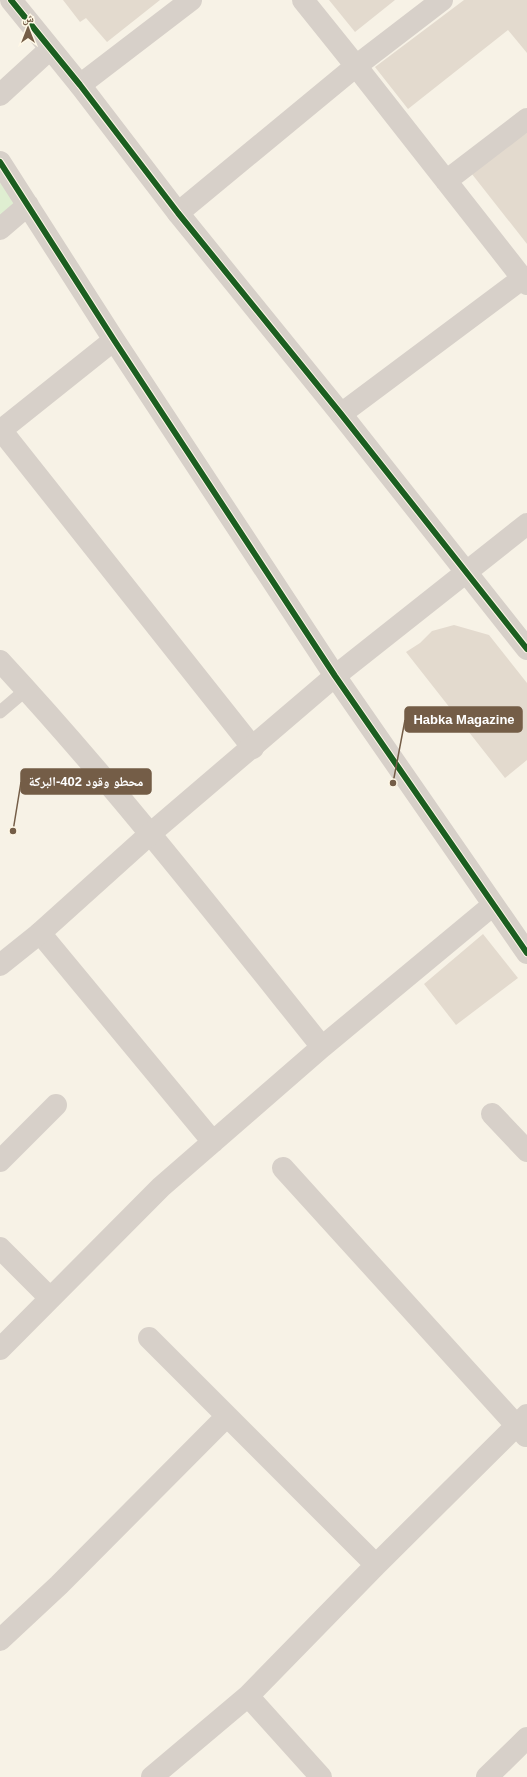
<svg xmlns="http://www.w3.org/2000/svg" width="527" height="1777" font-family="Helvetica,'Noto Naskh Arabic',sans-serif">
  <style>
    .green { fill: #dfeed1 }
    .building { fill: #e3dace }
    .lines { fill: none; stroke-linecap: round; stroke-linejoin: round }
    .lane { stroke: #d7d0c9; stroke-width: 13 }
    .street { stroke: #d7d0c9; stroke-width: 22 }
    .secondary { stroke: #d7d0c9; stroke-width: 22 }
    .cycleway-casing { stroke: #fff8e7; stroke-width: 8 }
    .cycleway { stroke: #1b5e20; stroke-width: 6 }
    .leader { fill: none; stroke: #745d47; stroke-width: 1.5 }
    .callout-dot { fill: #745d47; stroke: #fff8e7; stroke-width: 1.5 }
    .callout { fill: #745d47; stroke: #745d47; stroke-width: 1.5 }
    .callout-label { font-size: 13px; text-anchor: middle; font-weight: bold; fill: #fff }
  </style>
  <rect width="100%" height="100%" fill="#f7f2e6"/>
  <path class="green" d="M0 173 25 205 0 226Z"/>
  <path class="building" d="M63 0H160L107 42 86 18 80 22Z
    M329 0H395L355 32Z
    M464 0H527V53L508 30 408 109 375 67Z
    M527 124V244L468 169Z
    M454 625 489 635 527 683V760L505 778 406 652 420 643 432 631Z
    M483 934 518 978 456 1025 424 984Z"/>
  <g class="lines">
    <path class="lane" d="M0 712 27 689"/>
    <path class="street" d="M303 0 356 66 527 284
      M80 85 191 0
      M0 95 50 49
      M0 162 114 340 335 676 527 953
      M446 181 527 119
      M178 213 356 66 442 0
      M0 229 28 205
      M341 414 523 278
      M1 430 253 748
      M0 431 114 340
      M0 661C114 784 217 916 322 1047
      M40 933 213 1142
      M492 1114 527 1151
      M0 1161 56 1105
      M283 1168 526 1436
      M0 1248 50 1298
      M149 1338 376 1565
      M0 1349 161 1187 322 1047 493 905
      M0 1640 59 1585 227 1416
      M248 1696 321 1777
      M152 1777 248 1696 376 1565 527 1415
      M487 1777 527 1738"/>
    <path class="secondary" d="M11 0 80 85 178 213 341 414 527 649
      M0 965 40 933 150 834 335 676 527 524"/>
    <defs>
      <path id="cycleway" d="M11 0 80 85 178 213 341 414 527 649
        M0 162 114 340 335 676 527 953"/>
    </defs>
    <use href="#cycleway" class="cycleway-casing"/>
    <use href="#cycleway" class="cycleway"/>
  </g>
  <path class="leader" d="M393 783L405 720M13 831L21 782"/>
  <g class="callout-dot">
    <circle cx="393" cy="783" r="4"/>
    <circle cx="13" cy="831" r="4"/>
  </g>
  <g class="callout">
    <rect x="405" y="707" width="117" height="25" rx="4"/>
    <rect x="21" y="769" width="130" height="25" rx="4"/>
  </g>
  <g class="callout-label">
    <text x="464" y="724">Habka Magazine</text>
    <text x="86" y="786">محطو وقود 402-البركة</text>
  </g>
  <g transform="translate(28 28)" stroke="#fff8e7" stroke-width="3" paint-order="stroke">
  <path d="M0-3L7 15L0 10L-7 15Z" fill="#745d47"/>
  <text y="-6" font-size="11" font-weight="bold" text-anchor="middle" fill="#745d47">ش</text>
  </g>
</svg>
